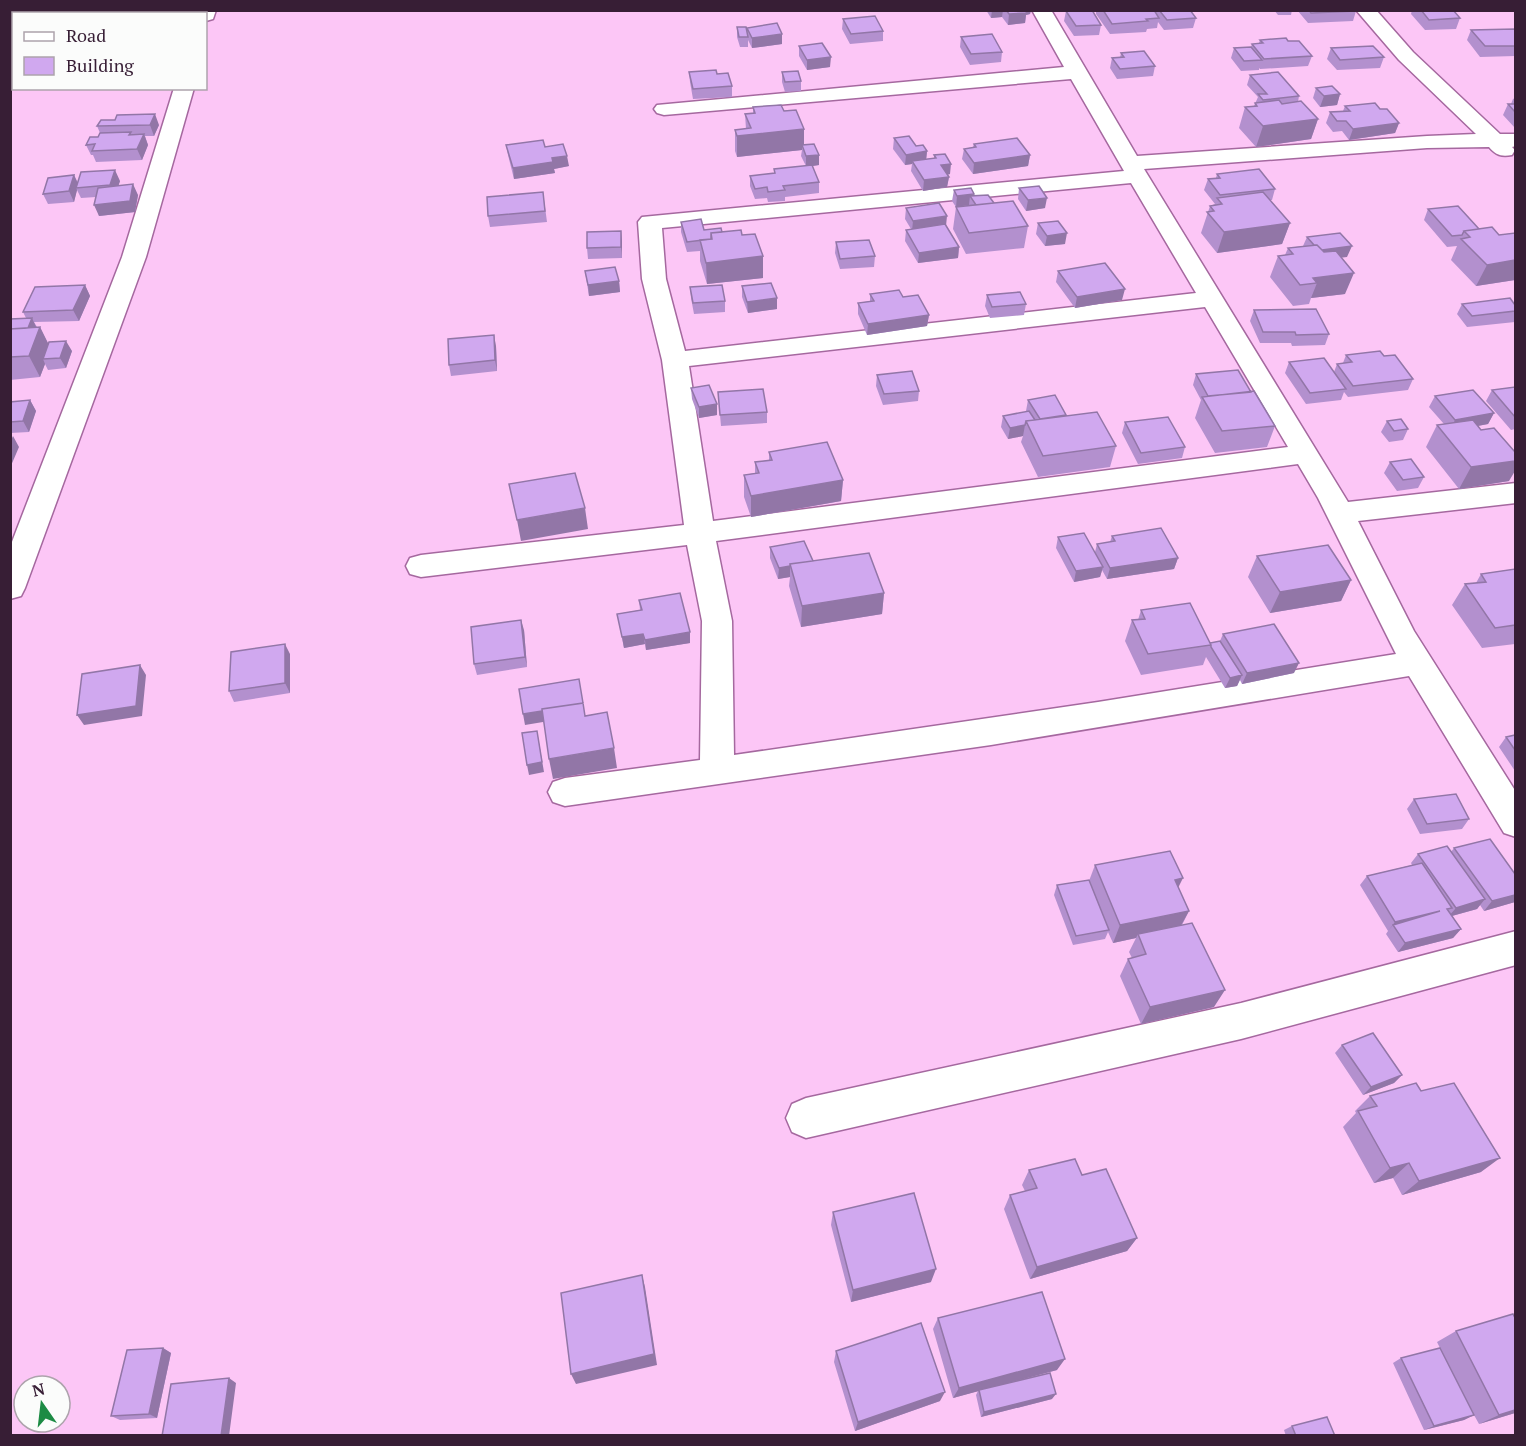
<svg xmlns="http://www.w3.org/2000/svg" width="1526" height="1446" font-family="'PT Serif',serif">
  <style>
    .lines { fill: none; stroke-linecap: round; stroke-linejoin: round }
    .minor-casing { stroke: #a5689f; stroke-width: 3 }
    .minor { fill: #fff; fill-rule: evenodd }
    .wall { fill: #b390ce }
    .shaded-wall { fill: #9276a7 }
    .building { fill: #d0a8ef; stroke: #9276a7; stroke-width: 1.5 }
  </style>
  <rect width="100%" height="100%" fill="#fcc6f6"/>
  <g class="lines">
    <defs>
      <path id="minor" d="M197 10H216L213 19 206 21V14H197Z
        M1032 10H1051L1137 156 1427 136 1476 134 1399 60 1356 10H1376L1413 52 1500 134H1516V146L1512 147 1515 150 1512 155C1501 157 1496 155 1489 147L1427 148 1144 169 1348 502 1516 483V503L1358 521 1414 631 1516 792V837L1504 833 1409 676 991 745 565 806 553 802 548 792 553 782 565 778 700 760 702 621 687 545 421 577 410 574 406 566 410 558 421 555 684 525 662 360 642 279 638 222 642 217 1124 171 1071 79 664 115 657 113 654 109 657 105 1064 67ZM1131 183 1196 293 685 351 666 279 662 228ZM1205 307 1288 447 713 521 689 366ZM1298 464 1318 498 1396 654 1098 702 734 755 732 621 716 541Z
        M174 88H194L146 257 25 588 21 596 10 599V547L122 257Z
        M1516 931V965L1241 1039 806 1138 792 1132 786 1118 792 1104 806 1098 1241 1003Z"/>
    </defs>
    <use href="#minor" class="minor-casing"/>
    <use href="#minor" class="minor"/>
  </g>
  <path class="wall" d="M986 10H1031L1030 14 1026 15 1025 23 1008 25 1002 17 991 18Z
    M1096 10H1154L1155 12V10H1190L1196 18 1193 28 1164 30 1158 22 1157 28 1147 29 1146 32 1110 34 1096 14Z
    M1274 10H1292L1291 15H1278Z
    M1297 10H1356V11L1353 21 1308 23Z
    M1412 10H1453L1460 18 1456 29 1425 30 1411 14Z
    M1066 11 1101 25 1099 35 1074 36 1064 21Z
    M843 19 883 31V41L850 44 842 29Z
    M737 27 747 34V28L782 44 752 48 748 40V47H740L737 37Z
    M1515 29V56L1480 57 1467 40 1471 30Z
    M961 37 1002 52 1001 62 970 65 960 47Z
    M1260 40 1288 41 1312 56 1308 66 1260 69 1259 68V70L1241 71 1231 58 1234 48 1251 47 1252 44 1259 43Z
    M799 46 830 67 807 70 799 56Z
    M1331 48 1384 57 1380 68 1337 70 1327 59Z
    M1121 53 1155 66 1153 76 1117 79 1110 68 1112 58H1120Z
    M689 72 717 74 732 86V97L693 99 690 82Z
    M782 72 801 81V91L785 92 782 82Z
    M1250 75 1299 96 1298 102 1318 119 1311 139 1256 147 1239 128 1245 107 1254 106 1258 97 1247 85Z
    M1316 88 1340 94 1337 105 1320 107 1313 98Z
    M1515 98V128L1503 115 1508 104H1511L1513 99Z
    M1345 106 1380 109 1399 123 1395 133 1349 140 1342 131 1333 132 1326 123 1330 112 1343 111Z
    M753 107 784 111 804 129V145L819 165 812 166 819 182V193L785 197V201L768 202 767 198 755 199 750 186V176L774 173V169L806 166 801 156 802 150 737 157 735 151V130L746 129 745 114 753 113Z
    M159 125 154 136H145L148 145 142 160 96 162 93 155H91L86 145 98 137 100 133 97 126Z
    M894 138 927 151 926 159 934 158V155L950 174 947 175 949 177 947 187 923 191 911 171 912 164 905 165 893 149Z
    M974 144 1030 155 1028 166 973 174 962 159 964 149 973 147Z
    M506 145 545 147 569 166 554 169 555 173 514 179 508 155Z
    M1217 174 1275 189 1272 200H1270L1290 223 1282 244 1217 253 1201 233 1210 206 1215 204 1204 190 1208 179 1216 178Z
    M74 175 78 183 120 181 118 186 138 195 135 212 99 216 96 197 81 198 77 190 74 202 48 204 43 194Z
    M1019 188 1045 208 1026 211 1018 199Z
    M954 190 994 203 1028 226 1024 248 966 254 953 229 956 207 969 206V205L956 207 952 201Z
    M543 192 547 222 490 227 488 216Z
    M906 208 946 225 959 247 958 258 918 263 905 241 906 230 911 229 905 219Z
    M1428 209 1479 229 1499 235 1515 233V280L1476 286 1451 260 1457 246 1447 247 1424 220Z
    M681 222 704 230 742 235 763 278 707 284 700 261V251L687 252 681 232Z
    M1038 223 1065 244 1045 246 1036 234Z
    M621 231 622 258 588 259 587 248Z
    M1307 237 1347 257H1341L1345 294 1311 298 1309 304 1293 306 1270 277 1278 256 1285 255 1288 248 1303 246Z
    M836 242 875 256 874 267 840 269 835 253Z
    M585 271 619 281 620 292 589 296Z
    M1058 271 1122 300 1075 308 1056 282Z
    M85 285 90 296 79 321 34 322 37 327H40L48 344 72 351 66 368 48 370 45 364 40 377 10 380V319L26 318 23 312Z
    M742 286 777 309 748 313 742 297Z
    M690 287 725 301V312L694 314 691 298Z
    M870 294 903 297 929 315 927 326 867 335 858 314V303L870 301Z
    M987 295 1026 304 1024 315 990 318 985 306Z
    M1462 304 1515 305V322L1467 327 1457 314Z
    M1254 310 1329 334 1325 345 1292 346 1291 343H1260L1250 321Z
    M496 346 497 371 451 376 449 365Z
    M1346 355 1384 356 1413 379 1408 390 1348 397 1344 392 1341 400 1306 404 1285 373 1289 362 1334 372 1337 364 1343 363Z
    M1196 374 1251 392 1275 426 1267 447 1215 453 1195 418 1201 400 1193 385Z
    M877 375 919 391 918 401 883 405 876 386Z
    M1515 387V429L1511 430 1486 401 1492 390Z
    M691 388 717 415 699 418 692 399Z
    M718 392 767 412V423L721 426Z
    M1435 396 1494 413 1488 424 1478 426 1509 481 1459 489 1426 447 1437 425 1444 424 1429 407Z
    M30 400 36 411 29 432 10 433V402Z
    M1028 400 1066 415V416L1116 446 1110 467 1038 477 1021 442 1023 436 1008 439 1001 427 1003 416 1027 412 1026 411Z
    M1387 421 1408 429 1403 440 1389 442 1381 432Z
    M1125 422 1185 447 1182 458 1138 464 1122 433Z
    M769 452 843 480 841 501 751 517 744 497V475L755 473V462L769 460Z
    M1390 462 1424 477 1418 488 1397 491 1384 473Z
    M1112 536 1178 558 1174 569 1107 579 1102 570 1100 577 1074 582 1056 548 1058 537 1095 552 1097 544 1110 542Z
    M770 547 813 561 884 593 882 614 801 627 789 586 790 577 778 579 770 558Z
    M1257 556 1351 580 1341 601 1270 613 1248 577Z
    M1515 569V644L1482 648 1452 605 1465 584 1476 583 1481 574Z
    M639 600 690 632V643L646 650 645 644 624 648 617 614 640 610Z
    M1141 610 1210 643 1220 641 1223 634 1294 673 1242 684 1240 680 1237 686 1225 688 1206 657 1203 665 1141 675 1125 641 1132 620H1138Z
    M524 630 527 667 477 675 474 664Z
    M290 654V693L234 702 229 691Z
    M1515 735V771L1499 747 1506 737Z
    M1414 799 1469 819 1462 829 1420 834 1407 809Z
    M1454 848 1515 902 1484 911 1480 905 1477 909 1452 916 1461 929 1453 938 1398 952 1386 934 1388 931 1360 885 1367 876 1412 865 1411 863 1418 854 1451 852Z
    M1095 865 1178 888 1189 911 1182 925 1214 1007 1141 1024 1120 976 1128 959 1132 958 1129 952 1136 938 1113 943 1108 932 1105 939 1073 945 1054 895 1057 885 1089 881Z
    M1342 1045 1402 1075 1394 1083 1363 1095 1335 1053Z
    M1421 1091 1481 1172 1402 1195 1393 1178 1374 1183 1343 1127 1356 1113 1355 1111 1370 1096Z
    M1029 1170 1082 1175 1137 1238 1127 1251 1030 1279 1004 1209 1010 1195 1025 1191 1022 1185Z
    M833 1212 931 1282 851 1302 831 1225Z
    M938 1318 1057 1370 995 1386 1052 1399 981 1417 976 1395 978 1391 953 1398 933 1329Z
    M1456 1331 1515 1413 1479 1424 1474 1415 1464 1420 1424 1430 1393 1363 1401 1358 1440 1348 1437 1342Z
    M163 1348 171 1353 157 1418 120 1420 111 1416Z
    M836 1351 940 1401 855 1431 834 1362Z
    M1292 1426 1335 1436H1286L1284 1430Z"/>
  <path class="shaded-wall" d="M992 10H1003L1002 17 991 18Z
    M1020 10H1031L1030 14 1026 15 1025 23 1008 25 1009 14Z
    M782 34V44L752 48V38Z
    M831 57 830 67 807 70V60Z
    M1340 94 1337 105 1320 107 1324 96Z
    M155 114 159 125 154 136 150 125Z
    M1318 119 1311 139 1256 147 1263 126Z
    M1399 123 1395 133 1349 140 1353 129Z
    M804 129V149L802 145V150L737 157V136Z
    M144 134 148 145 142 160 137 149Z
    M927 151 926 162 912 161V164L905 165 906 155Z
    M819 155V165L806 167V156Z
    M1030 155 1028 166 973 174 974 163Z
    M567 156 569 166 554 169 555 173 514 179 513 168 552 158Z
    M951 164 950 174 940 176 941 165Z
    M115 170 120 181 115 196 110 185Z
    M74 175 79 186 76 188 77 190 74 202 69 191Z
    M949 177 947 187 923 191 924 180Z
    M133 184 138 195 135 212 99 216 94 205Z
    M974 194 973 201 970 196 969 205 956 207 957 196Z
    M1047 198 1045 208 1026 211 1028 200Z
    M947 216 946 226 912 231 913 221Z
    M1290 223 1282 244 1217 253 1224 232Z
    M621 231 622 241V258L621 247Z
    M1067 233 1065 244 1045 246 1047 236Z
    M1352 246 1347 257 1314 261 1318 250Z
    M959 247 958 258 918 263 919 253Z
    M763 256V278L707 284 706 263Z
    M1515 260V280L1476 286 1487 265Z
    M1354 273 1345 294 1311 298 1317 283 1313 278Z
    M619 281 620 292 589 296 588 285Z
    M85 285 90 296 79 321 73 310Z
    M1125 289 1122 300 1075 308 1077 297Z
    M777 298V309L748 313 747 302Z
    M929 315 927 326 867 335 868 324Z
    M32 318 37 329 26 333Z
    M40 327 51 349 43 359 45 364 40 377 29 356Z
    M494 335 496 346 497 371 495 360Z
    M66 341 72 351 66 368 60 358Z
    M30 400 36 411 29 432 23 421Z
    M717 404V415L699 418V407Z
    M1494 413 1488 424 1450 431 1455 420Z
    M1025 425 1023 436 1008 439 1010 428Z
    M13 436 19 447 10 468V442Z
    M1515 461V471L1509 481 1459 489 1471 467Z
    M843 480 841 501 751 517V496Z
    M585 508 588 529 521 541 517 520Z
    M1178 558 1174 569 1107 579 1110 568Z
    M790 566V577L778 579 779 568Z
    M1103 567 1100 577 1074 582 1076 571Z
    M1351 580 1341 601 1270 613 1280 592Z
    M884 593 882 614 801 627 802 606Z
    M521 620 524 630 527 667 525 657Z
    M690 632V643L646 650 645 640Z
    M643 634 645 644 624 648 622 637Z
    M285 644 290 654V693L285 683Z
    M1299 663 1294 673 1242 684 1247 673Z
    M140 665 146 675 142 716 84 725 77 715Z
    M1242 675 1237 686 1225 688 1230 678Z
    M583 705 585 715 525 725 523 714Z
    M537 731 544 772 529 775 527 765Z
    M614 748 617 768 553 779 549 759Z
    M1183 878 1174 896 1175 880Z
    M1515 895V902L1484 911 1492 901Z
    M1485 899 1477 909 1448 917 1456 908Z
    M1189 911 1179 929 1138 934 1136 938 1113 943 1120 925Z
    M1440 911 1393 925 1388 931 1395 922Z
    M1461 929 1453 938 1398 952 1405 943Z
    M1225 990 1214 1007 1141 1024 1150 1007Z
    M1402 1075 1394 1083 1363 1095 1371 1087Z
    M1500 1158 1481 1172 1402 1195 1419 1181Z
    M1409 1163 1393 1178 1374 1183 1390 1168Z
    M1137 1238 1127 1251 1030 1279 1037 1267Z
    M936 1269 931 1282 851 1302 853 1290Z
    M642 1275 645 1287 657 1365 576 1384 571 1374Z
    M163 1348 171 1353 157 1418 149 1414Z
    M1065 1359 1057 1370 953 1398 959 1388Z
    M229 1378 236 1383 229 1436H221Z
    M945 1392 940 1401 855 1431 858 1422Z
    M1056 1394 1052 1399 981 1417 984 1412Z
    M1515 1410V1413L1479 1424 1499 1415Z
    M1474 1415 1464 1420 1424 1430 1434 1426Z"/>
  <path class="building" d="M1006 10H1025L1027 13 1009 14Z
    M1074 10H1092L1101 25 1076 26 1066 11Z
    M1103 10H1154L1159 18 1146 19 1148 21 1112 24Z
    M1159 10H1190L1196 18 1167 20Z
    M1309 10H1356V11L1311 13Z
    M1421 10H1453L1460 18 1429 20Z
    M875 16 883 31 851 34 843 19Z
    M777 23 782 34 752 38 747 28Z
    M737 27H746L748 37H739Z
    M1515 29V46H1485L1471 30Z
    M992 34 1002 52 971 54 961 37Z
    M1286 38 1288 41H1299L1312 56 1264 59 1252 44 1263 43 1260 40Z
    M822 43 831 57 807 60 799 46Z
    M1373 46 1384 57 1340 60 1331 48Z
    M1251 47 1262 60 1244 61 1234 48Z
    M1144 51 1155 66 1120 69 1112 58 1124 57 1121 53Z
    M716 70 717 74 728 73 732 86 693 89 689 72Z
    M798 71 801 81 785 82 782 72Z
    M1278 72 1299 96 1263 100 1258 94H1267L1250 75Z
    M1332 86 1340 94 1324 96 1316 88Z
    M1279 100 1282 104 1301 101 1318 119 1263 126 1245 107 1257 106 1255 103Z
    M1375 103 1380 109H1387L1399 123 1353 129 1346 121H1337L1330 112 1350 111 1345 106Z
    M1508 104H1515V112Z
    M781 105 784 111 796 110 804 129 737 136 735 130 751 128 745 114 755 113 753 107Z
    M155 114 150 125 97 126 101 120H115L117 115Z
    M131 132 129 135 144 134 137 149 92 151 95 144 86 145 90 137H98L100 133Z
    M909 136 916 146 923 145 927 151 906 155 894 138Z
    M1017 138 1030 155 974 163 964 149 976 147 974 144Z
    M543 140 545 147 563 144 567 156 552 158 553 162 513 168 506 145Z
    M814 144 819 155 806 156 802 145Z
    M945 154 951 164 941 165 949 177 924 180 912 161 936 158 934 155Z
    M812 165 819 182 783 186 785 190 768 192 767 187 755 189 750 176 775 173 774 169Z
    M1259 169 1275 189 1220 195 1208 179 1220 178 1217 174Z
    M115 170 110 185 76 188 81 172Z
    M74 175 69 191 43 194 48 178Z
    M133 184 130 201 94 205 98 188Z
    M1039 186 1047 198 1028 200 1019 188Z
    M971 188 974 194 957 196 954 190Z
    M543 192 545 211 488 216 487 197Z
    M1263 192 1290 223 1224 232 1207 212 1214 211 1210 206 1222 204 1217 198Z
    M988 195 994 203 976 205 970 196Z
    M1013 201 1028 226 969 233 956 207Z
    M939 203 947 216 913 221 906 208Z
    M1458 206 1479 229 1464 231 1462 235 1452 236 1428 209Z
    M701 219 704 230 721 228 722 232 711 233V239L687 242 681 222Z
    M1058 221 1067 233 1047 236 1038 223Z
    M945 224 959 247 919 253 906 230Z
    M1492 227 1499 235 1515 233V260L1487 265 1461 239 1470 237 1464 231Z
    M741 230 742 235 755 234 763 256 706 263 700 240 712 239 711 233Z
    M621 231V247L587 248V232Z
    M1340 233 1352 246 1322 250 1317 245H1314L1307 237Z
    M869 240 875 256 840 259 836 242Z
    M1317 245 1324 252 1336 251 1354 273 1313 278 1317 283 1300 285 1278 256 1293 254 1288 248Z
    M1105 263 1125 289 1077 297 1058 271Z
    M615 267 619 281 588 285 585 271Z
    M771 283 777 298 747 302 742 286Z
    M85 285 73 310 23 312 35 287Z
    M722 285 725 301 693 303 690 287Z
    M899 290 903 297 918 295 929 315 868 324 858 303 874 301 870 294Z
    M1020 292 1026 304 992 307 987 295Z
    M1510 298 1515 305V311L1472 316 1462 304Z
    M1316 309 1329 334 1296 335 1295 332H1263L1254 310Z
    M32 318 28 328 10 329V319Z
    M40 327 29 356 10 357V329Z
    M494 335 495 360 449 365 448 339Z
    M66 341 60 358 43 359 49 342Z
    M1380 351 1384 356 1395 355 1413 379 1353 386 1337 364 1352 362 1346 355Z
    M1324 358 1346 389 1310 393 1289 362Z
    M1238 370 1251 392 1208 396 1196 374Z
    M912 371 919 391 884 394 877 375Z
    M709 385 717 404 699 407 691 388Z
    M1515 387V417L1492 390Z
    M763 389 767 412 720 415 718 392Z
    M1473 390 1494 413 1455 420 1435 396Z
    M1254 391 1275 426 1222 431 1202 397Z
    M1055 395 1066 415 1040 419 1028 400Z
    M30 400 23 421 10 422V402Z
    M1029 411 1035 420 1026 421 1025 425 1010 428 1003 416Z
    M1097 412 1116 446 1043 456 1026 421Z
    M1168 417 1185 447 1141 453 1125 422Z
    M1401 419 1408 429 1394 431 1387 421Z
    M1473 420 1481 430 1494 428 1515 452V461L1471 467 1437 425Z
    M827 442 843 480 751 496 744 475 759 473 755 462 772 460 769 452Z
    M1411 459 1424 477 1403 480 1390 462Z
    M575 473 585 508 517 520 509 484Z
    M1161 528 1178 558 1110 568 1097 544 1115 541 1112 536Z
    M1084 533 1103 567 1076 571 1058 537Z
    M804 541 813 561 790 564V566L779 568 770 547Z
    M1328 545 1351 580 1280 592 1257 556Z
    M869 553 884 593 802 606 790 564Z
    M1515 569V625L1495 628 1465 584 1486 582 1481 574Z
    M680 593 690 632 645 640 643 634 622 637 617 614 642 610 639 600Z
    M1190 603 1211 645 1148 654 1132 620 1145 619 1141 610Z
    M521 620 525 657 474 664 471 627Z
    M1274 624 1299 663 1247 673 1223 634Z
    M1220 641 1242 675 1230 678 1211 647V645L1210 643Z
    M285 644V683L229 691 231 652Z
    M140 665 136 706 77 715 82 674Z
    M579 679 583 703 542 709V711L523 714 519 689Z
    M583 703 585 716 607 712 614 748 549 759 542 709Z
    M537 731 542 762 527 765 522 733Z
    M1515 735V750L1506 737Z
    M1456 794 1469 819 1427 824 1414 799Z
    M1490 839 1515 874V895L1492 901 1454 848Z
    M1447 846 1485 899 1456 908 1418 854Z
    M1170 851 1183 878 1175 880 1189 911 1120 925 1095 865Z
    M1422 863 1452 908 1447 909 1461 929 1405 943 1393 925 1440 911 1395 922 1367 876Z
    M1089 880 1109 930 1076 936 1057 885Z
    M1192 923 1225 990 1150 1007 1128 959 1146 954 1138 934Z
    M1373 1033 1402 1075 1371 1087 1342 1045Z
    M1416 1083 1421 1091 1454 1083 1500 1158 1419 1181 1409 1163 1390 1168 1358 1111 1377 1106 1370 1096Z
    M1075 1159 1082 1175 1106 1169 1137 1238 1037 1267 1010 1195 1037 1188 1029 1170Z
    M914 1193 936 1269 853 1290 833 1212Z
    M642 1275 654 1354 571 1374 561 1293Z
    M1042 1292 1065 1359 959 1388 938 1318Z
    M1513 1314 1515 1318V1410L1499 1415 1456 1331Z
    M921 1323 945 1392 858 1422 836 1351Z
    M163 1348 149 1414 111 1416 127 1350Z
    M1440 1348 1474 1415 1434 1426 1401 1358Z
    M1050 1373 1056 1394 984 1412 979 1390Z
    M229 1378 221 1436H162L171 1384Z
    M1327 1417 1335 1436H1296L1292 1426Z"/>
  <rect width="1526" height="1446" fill="none" stroke="#371e35" stroke-width="24"/>
  <rect x="12" y="12" width="195" height="78" fill="#fbfcfb" stroke="#ada3ac" stroke-width="1.5"/>
  <rect x="24" y="32" width="30" height="9" fill="#ffffff" stroke="#ada3ac" stroke-width="1.5"/>
  <text x="66" y="42" font-size="18" fill="#371e35">Road</text>
  <rect x="24" y="57" width="30" height="18" fill="#d0a8ef" stroke="#ada3ac" stroke-width="1.5"/>
  <text x="66" y="72" font-size="18" fill="#371e35">Building</text>
  <g transform="translate(42 1404) rotate(346)"><circle r="28" fill="#fbfcfb" stroke="#ada3ac" stroke-width="1.5"/>
  <path d="M0-4.5L10 22L0 15L-10 22Z" fill="#1c8b44"/>
  <text y="-9" font-size="16" font-weight="bold" text-anchor="middle" fill="#371e35">N</text>
  </g>
</svg>
